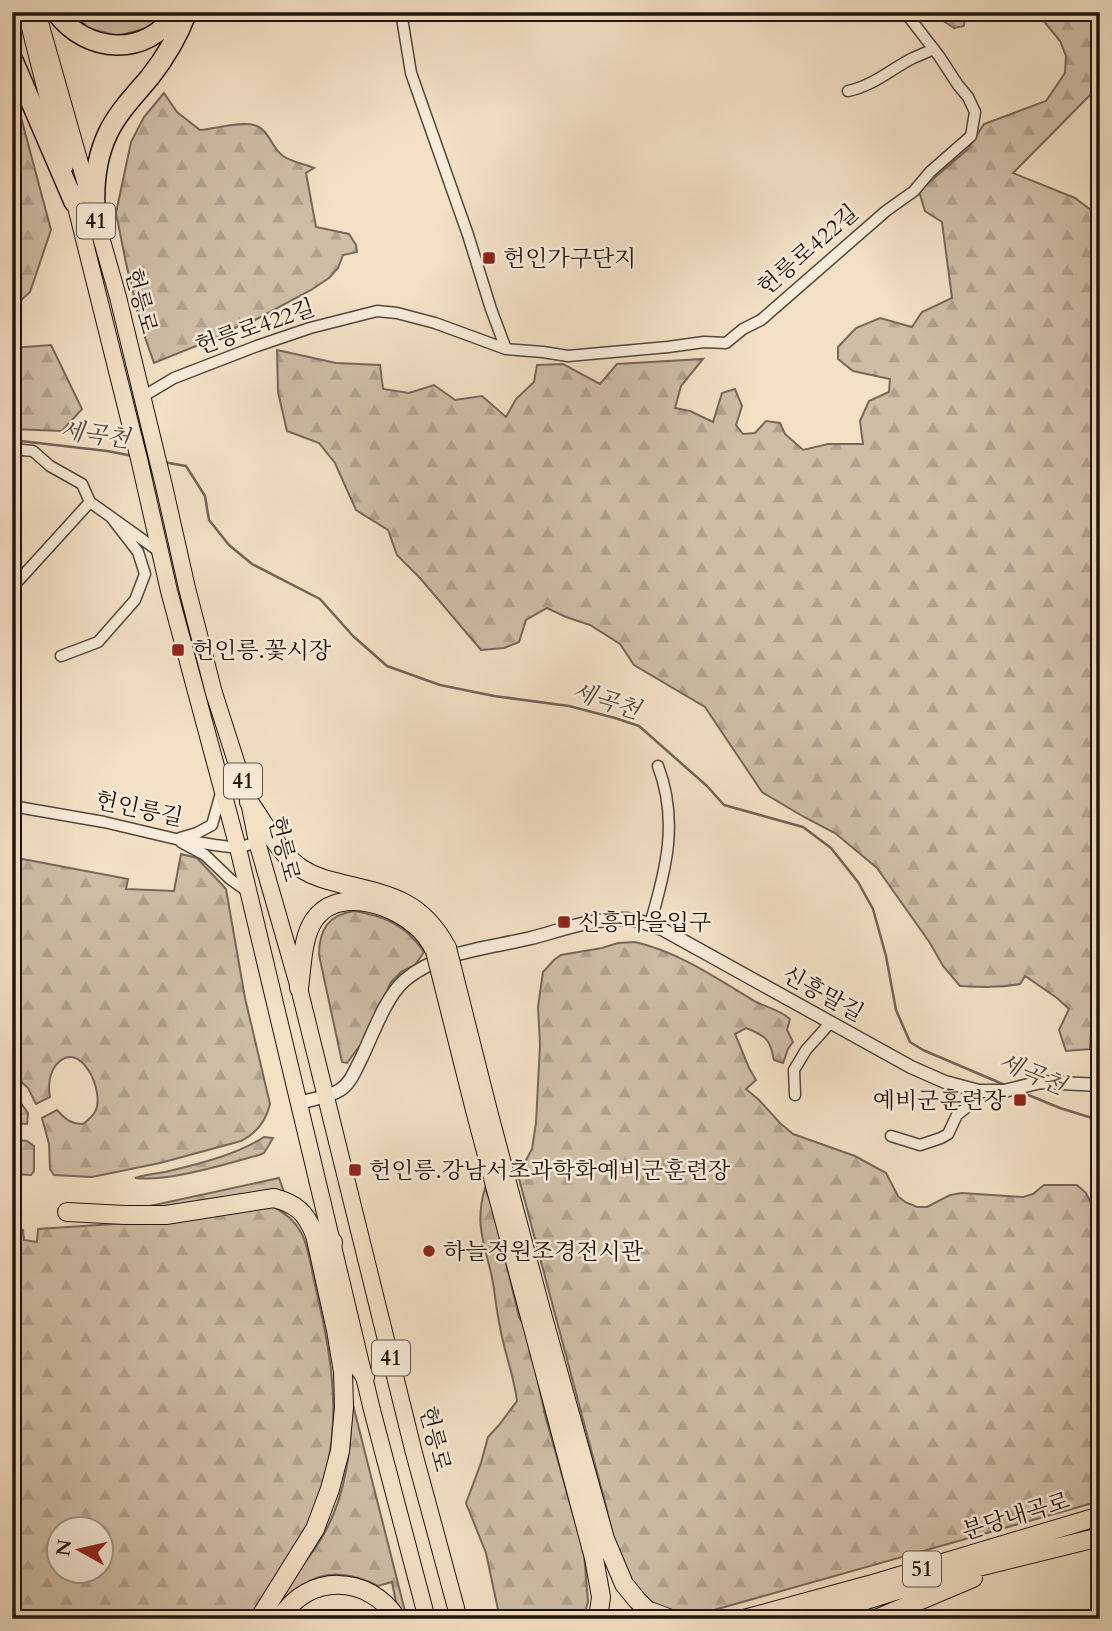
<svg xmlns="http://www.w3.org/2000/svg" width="1112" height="1631" font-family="Cardo,'Noto Serif KR',serif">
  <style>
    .green { fill: #cfbda6; stroke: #78685a; stroke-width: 2 }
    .forest { fill: url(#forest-firs); stroke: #78685a; stroke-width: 2; fill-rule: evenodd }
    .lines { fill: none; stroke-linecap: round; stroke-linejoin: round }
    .stream { stroke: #736557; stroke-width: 2.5 }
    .minor-casing { stroke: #55473c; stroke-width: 13 }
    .tertiary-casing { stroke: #55473c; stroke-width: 15 }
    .primary-casing { stroke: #20140e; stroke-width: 18 }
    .trunk-casing { stroke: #20140e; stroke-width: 20 }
    .motorway-casing { stroke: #20140e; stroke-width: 22 }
    .minor { stroke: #f7ebd9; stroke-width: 10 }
    .tertiary { stroke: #f7ebd9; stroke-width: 12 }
    .primary { stroke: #f3e0c5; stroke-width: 16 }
    .trunk { stroke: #f3e0c5; stroke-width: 18 }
    .motorway { stroke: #f3e0c5; stroke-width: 19 }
    .trunk-bridge-casing { stroke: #20140e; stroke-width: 20; stroke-linecap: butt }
    .trunk-bridge { stroke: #f3e0c5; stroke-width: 18 }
    .poi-dot { fill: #8f2418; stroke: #f7ebd9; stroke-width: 2.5 }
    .labels { text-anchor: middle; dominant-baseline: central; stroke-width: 5; stroke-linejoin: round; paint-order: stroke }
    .shield { fill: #f7ebd9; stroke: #60544b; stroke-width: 2 }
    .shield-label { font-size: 21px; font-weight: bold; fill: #20140e }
    .street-label { font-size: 23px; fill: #20140e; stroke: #f7ebd9 }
    .poi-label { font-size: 23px; fill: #20140e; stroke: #f7ebd9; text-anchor: start }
    .water-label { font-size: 24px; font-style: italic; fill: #584a3e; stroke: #f7ebd9 }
  </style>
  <defs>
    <pattern id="forest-firs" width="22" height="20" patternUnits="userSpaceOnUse" patternTransform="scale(1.75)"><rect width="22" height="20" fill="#cfbda6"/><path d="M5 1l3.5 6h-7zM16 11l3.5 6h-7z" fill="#b1a28e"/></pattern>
  </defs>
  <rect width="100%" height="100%" fill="#f3e0c5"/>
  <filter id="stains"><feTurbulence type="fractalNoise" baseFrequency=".00286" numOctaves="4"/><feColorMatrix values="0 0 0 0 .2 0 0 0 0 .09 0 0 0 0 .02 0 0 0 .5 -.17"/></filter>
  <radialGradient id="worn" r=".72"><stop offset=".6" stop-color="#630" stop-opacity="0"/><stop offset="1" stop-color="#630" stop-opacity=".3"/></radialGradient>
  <path class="green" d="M73 12H163L151 27 118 36 88 28Z"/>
  <path class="forest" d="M935 12H965L964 26 954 28 939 18Z
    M1041 12H1100V85L1013 173 1075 198 1100 217V1032H1091L1090 1049 1066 1051 1059 1030 1069 1009 1057 998 1025 976 1020 984C999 988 980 987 960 986L943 966 930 943 877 868 835 833 804 817 762 792 705 707 634 665 620 644 590 625 566 617 547 608 526 620 519 642 504 648 481 650 420 578 397 555 388 530 356 510 335 463 319 443 287 431 278 392 277 350 336 363 380 365 383 389 409 393 434 385 455 400 482 396 506 417 516 399 534 382 537 365 563 364 600 384 617 364 703 359 681 386 675 408 690 411 713 422 722 393 735 389 742 406 736 425 743 434 755 433 766 421 780 423 785 434 803 450 828 444H863L860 421 869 401 889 392 890 379 853 371 838 359V347L856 328 880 318 912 327 922 312 952 298 942 222 925 211 919 191 968 149 984 124 1046 101 1065 73 1066 56 1060 41 1043 20Z
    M164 93 177 112 200 130C215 129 241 121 254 125 269 129 271 147 283 156 292 162 304 164 314 168L306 173 316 227 349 234 356 245 357 252 343 255 338 268 329 278 311 290 255 320 239 326 216 338 154 363 141 326 126 263 116 213 131 142 144 117Z
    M12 101H15L22 121 51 230 30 292 19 302 12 286Z
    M51 345 82 409 62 431 12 429V348Z
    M181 854 197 858 226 889 245 998 270 1104C266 1121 257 1133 241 1141L160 1163 92 1177 54 1175 50 1169 49 1144 42 1118 57 1110C65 1119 71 1124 83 1124 87 1121 92 1117 95 1112 106 1093 80 1036 56 1065 49 1074 48 1085 50 1097L36 1104 28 1088 12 1073V857L128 879 126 889 174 891Z
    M354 911C385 916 406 925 424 952L415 965 401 972 391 982 367 1036 347 1063 342 1062 319 955C319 930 328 915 354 911Z
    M635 942C679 952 718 979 756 1002 768 1008 780 1010 790 1019L787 1030 793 1042 788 1049 783 1063 774 1060C770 1039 766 1036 746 1028L735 1034 749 1068 756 1080 746 1089 759 1100 780 1123 793 1134 855 1156 886 1173 898 1196 905 1202 917 1207H927L950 1195 962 1193 1023 1197 1033 1194 1044 1185H1077L1086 1193 1094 1209 1100 1216V1501L707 1612C692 1612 676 1613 662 1608 623 1597 614 1540 606 1506L518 1175 532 1149 536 1123 540 1045 538 1007 543 972 554 960 561 955 602 948 618 943Z
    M12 1091 28 1113 27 1124 14 1123 15 1115H12Z
    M264 1137 273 1138 264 1153 259 1155C226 1164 169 1182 135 1178 146 1174 158 1174 169 1171 199 1164 238 1154 264 1137Z
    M12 1139 27 1141 34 1146V1171L31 1175 12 1174Z
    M279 1178 285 1195 188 1209H136Z
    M485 1188 493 1208 519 1317 525 1327 531 1348 545 1415 584 1553 588 1602 583 1619H500L486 1553 466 1503 481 1463 488 1437 499 1425 517 1401C514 1375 504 1352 500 1327 496 1309 495 1291 491 1273 483 1240 475 1222 485 1188Z
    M272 1206C308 1224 307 1249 315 1285 335 1370 346 1442 308 1524 292 1557 269 1588 249 1619H12V1229L23 1230 24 1240 37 1242 38 1229 175 1220ZM60 1530H102V1572H60Z
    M351 1397 407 1619 396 1602 392 1582 378 1586C356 1574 325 1568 304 1585 293 1594 284 1608 274 1619H266C274 1607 281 1594 290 1583 300 1568 312 1554 321 1539 346 1498 353 1444 351 1397Z"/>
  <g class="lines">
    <path class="stream" d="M12 440 107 451 133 456
      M163 462 186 466 205 496 209 520 229 545 252 564 320 599 353 636 387 666 440 685 494 696 569 706 615 718 639 726 707 786 724 805 803 827 831 848 858 882 873 909 886 956 896 1010 910 1042 923 1050 1005 1085
      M1021 1092 1060 1108 1092 1118 1100 1122"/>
    <defs>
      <path id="minor" d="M401 12 411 73 468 235 491 309 506 349
        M848 91C873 86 891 69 913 58 920 55 927 52 934 49
        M142 397 174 378 257 346 310 328 377 311 397 313 435 323 506 349 543 352 568 356 668 347 704 342 726 343 743 329 761 320 886 211 914 191 930 172 971 136 975 112 968 97 958 85 939 56 905 12
        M12 449 33 451 50 466 82 484 90 502 160 552
        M19 580 90 502
        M61 656 98 642 135 600 145 574 138 552 111 517
        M12 806 104 822 176 839 215 845 238 848 257 842
        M180 838 197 833 212 825 221 793
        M181 842 205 855 230 879 247 891
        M650 924C666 870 679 821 658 766
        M795 1095 794 1070 806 1050 831 1022
        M891 1136 920 1145 941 1138 948 1134 957 1115 972 1103 979 1091"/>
      <path id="tertiary" d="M299 1103C312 1099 329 1097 340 1090 351 1083 355 1070 361 1059 372 1036 386 996 405 980 439 951 490 948 531 938 562 930 593 918 626 919 639 920 650 924 662 929L911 1067 945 1082 979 1091H1004L1041 1082 1100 1085"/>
      <path id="primary" d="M26 12 65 166
        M37 12 118 297 164 486 187 588 214 693 249 802 257 842 299 988 414 1453 459 1619
        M72 191 140 463 169 591 238 848 372 1410 427 1619"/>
      <path id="trunk" d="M249 802C265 824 279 854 302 869 316 878 331 881 347 885 394 896 423 903 447 948
        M299 988C302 968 302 937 314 920 337 887 390 903 415 925 424 932 430 941 435 951
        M67 1212 125 1215H166L274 1198C297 1204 306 1213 315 1235L336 1330 343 1372 344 1407 340 1451 330 1489 315 1529 259 1619
        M328 1273 333 1242
        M542 1314 605 1539 624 1584 637 1600 647 1610 671 1619
        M530 1317 594 1558 601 1597 598 1619
        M341 1339 365 1377
        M280 1619C307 1573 369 1574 397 1619
        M744 1619 869 1585 1100 1516
        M806 1619 946 1575 1100 1537
        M876 1619 973 1578"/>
      <path id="motorway" d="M56 12C86 54 147 58 176 12
        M12 58 74 202
        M96 223C93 193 95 160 108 133 118 112 135 95 150 77 165 58 178 36 187 12"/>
    </defs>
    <use href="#minor" class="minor-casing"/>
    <use href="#tertiary" class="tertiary-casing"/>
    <use href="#primary" class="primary-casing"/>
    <use href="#trunk" class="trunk-casing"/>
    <use href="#motorway" class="motorway-casing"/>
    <use href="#minor" class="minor"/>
    <use href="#tertiary" class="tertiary"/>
    <use href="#primary" class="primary"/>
    <use href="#trunk" class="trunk"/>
    <use href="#motorway" class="motorway"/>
    <defs>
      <path id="trunk-bridge" d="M447 948 488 1111 542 1314
        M435 951 476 1114 530 1317"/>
    </defs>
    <use href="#trunk-bridge" class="trunk-bridge-casing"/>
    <use href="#trunk-bridge" class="trunk-bridge"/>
  </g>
  <g class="poi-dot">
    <rect x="482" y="251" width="14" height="14" rx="3.5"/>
    <rect x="171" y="643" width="14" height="14" rx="3.5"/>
    <rect x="557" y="915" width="14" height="14" rx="3.5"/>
    <rect x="1013" y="1093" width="14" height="14" rx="3.5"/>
    <rect x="348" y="1163" width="14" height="14" rx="3.5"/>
    <circle cx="429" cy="1251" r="7"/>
  </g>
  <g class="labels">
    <g class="shield">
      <rect x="77" y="203.5" width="38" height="35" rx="5"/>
      <rect x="224" y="763.5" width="38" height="35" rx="5"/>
      <rect x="372" y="1340.5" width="38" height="35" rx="5"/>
      <rect x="903" y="1551.5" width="38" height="35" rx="5"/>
    </g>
    <g class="shield-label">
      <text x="96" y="221">41</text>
      <text x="243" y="781">41</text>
      <text x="391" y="1358">41</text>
      <text x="922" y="1569">51</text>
    </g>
    <g class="street-label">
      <text transform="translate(808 250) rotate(-41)">헌릉로422길</text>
      <text transform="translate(141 301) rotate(75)">헌릉로</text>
      <text transform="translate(255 327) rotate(-19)">헌릉로422길</text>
      <text transform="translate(139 809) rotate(12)">헌인릉길</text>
      <text transform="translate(284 849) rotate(76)">헌릉로</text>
      <text transform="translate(823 994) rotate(29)">신흥말길</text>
      <text transform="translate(435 1439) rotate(76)">헌릉로</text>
      <text transform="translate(1016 1516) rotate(-17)">분당내곡로</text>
    </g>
    <g class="poi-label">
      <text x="503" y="258">헌인가구단지</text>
      <text x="192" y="650">헌인릉.꽃시장</text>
      <text x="578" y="922">신흥마을입구</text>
      <text x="1006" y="1100" text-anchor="end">예비군훈련장</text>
      <text x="369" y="1170">헌인릉.강남서초과학화예비군훈련장</text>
      <text x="443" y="1251">하늘정원조경전시관</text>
    </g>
    <g class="water-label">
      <text transform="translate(95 435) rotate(8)">세곡천</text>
      <text transform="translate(606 701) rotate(18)">세곡천</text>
      <text transform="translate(1032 1074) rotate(23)">세곡천</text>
    </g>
  </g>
  <rect width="1112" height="1631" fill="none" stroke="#f3e0c5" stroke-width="42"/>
  <rect x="14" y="14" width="1084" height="1603" fill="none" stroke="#20140e" stroke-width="3.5"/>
  <rect x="21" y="21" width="1070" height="1589" fill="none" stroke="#20140e" stroke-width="2"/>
  <g transform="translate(80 1550) rotate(278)"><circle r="33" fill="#f7ebd9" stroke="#a19588" stroke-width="2"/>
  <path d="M0-5L12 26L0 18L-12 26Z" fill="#8f2418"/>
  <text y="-10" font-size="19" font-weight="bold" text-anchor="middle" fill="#20140e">N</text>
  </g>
  <rect width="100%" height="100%" filter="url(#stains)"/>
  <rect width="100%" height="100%" fill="url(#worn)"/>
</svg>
